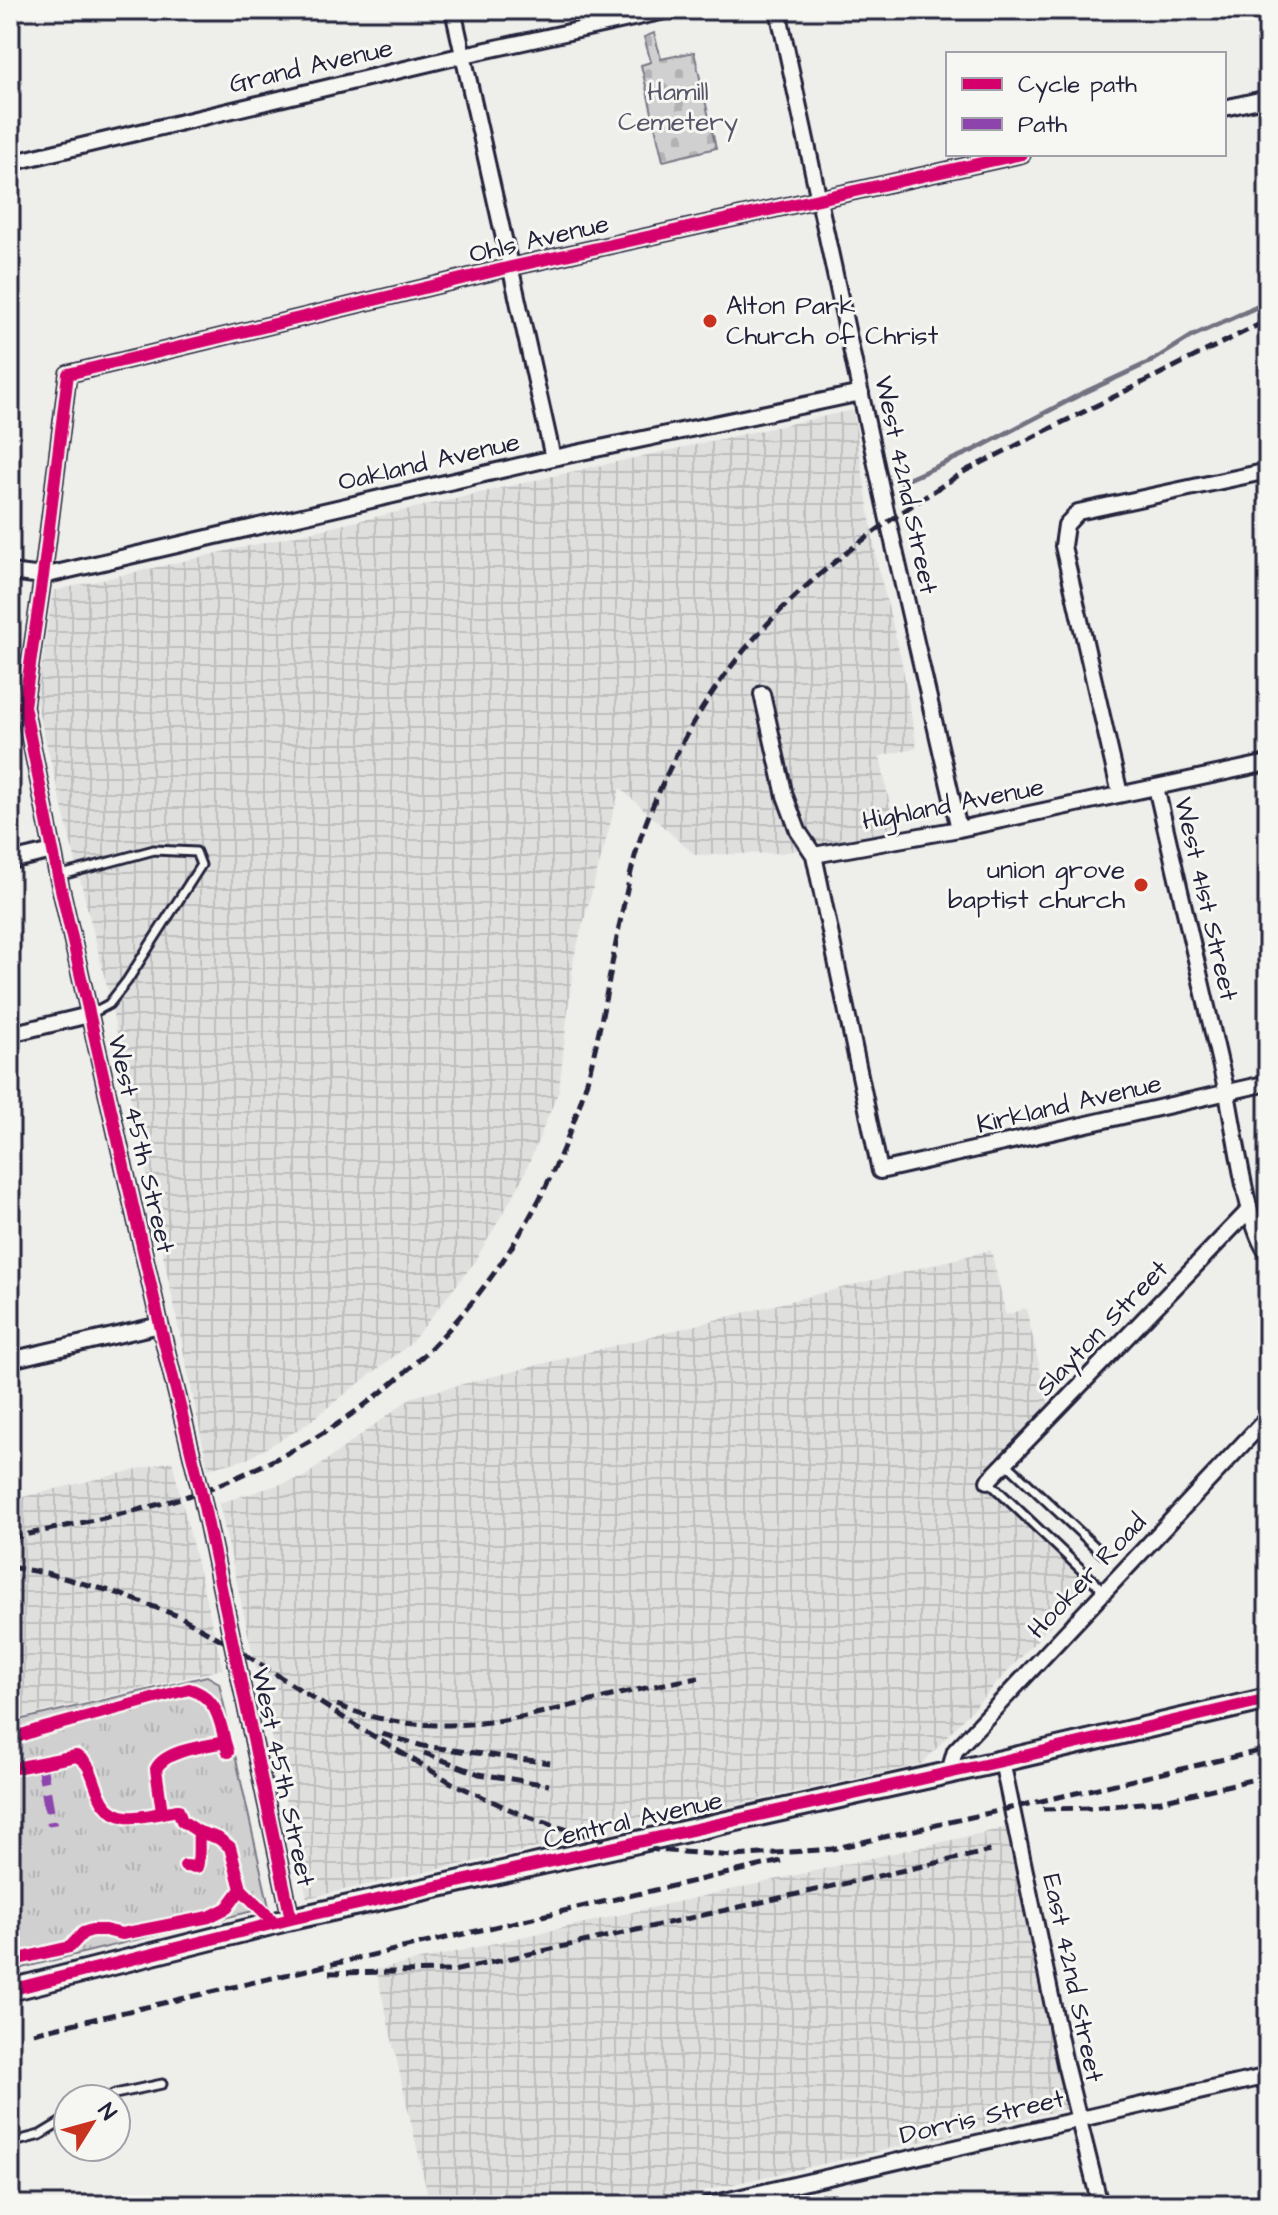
<svg xmlns="http://www.w3.org/2000/svg" width="1278" height="2215" font-family="'Architects Daughter',sans-serif">
  <style>
    .industrial { fill: url(#industrial-grid) }
    .cemetery { fill: url(#cemetery-stones); stroke: #797986; stroke-width: 2 }
    .park { fill: url(#park-tufts); stroke: #797986; stroke-width: 2 }
    .lines { fill: none; stroke-linecap: round; stroke-linejoin: round }
    .stream { stroke: #727281; stroke-width: 5 }
    .lane-casing { stroke: #22223b; stroke-width: 13 }
    .street-casing { stroke: #22223b; stroke-width: 20 }
    .secondary-casing { stroke: #22223b; stroke-width: 26 }
    .lane { stroke: #f6f6f2; stroke-width: 7 }
    .street { stroke: #f6f6f2; stroke-width: 14 }
    .secondary { stroke: #f6f6f2; stroke-width: 20 }
    .rail { stroke: #22223b; stroke-width: 5; stroke-dasharray: 12 6; stroke-linecap: butt }
    .quiet { stroke: #8e44ad; stroke-width: 10; stroke-dasharray: 20 10; stroke-linecap: butt }
    .cycleway-casing { stroke: #f6f6f2; stroke-width: 17 }
    .cycleway { stroke: #d6006c; stroke-width: 12 }
    .poi-dot { fill: #c8321e; stroke: #f6f6f2; stroke-width: 3 }
    .labels { text-anchor: middle; dominant-baseline: central; stroke-width: 6; stroke-linejoin: round; paint-order: stroke }
    .street-label { font-size: 26px; fill: #22223b; stroke: #f6f6f2 }
    .park-label { font-size: 26px; fill: #565668; stroke: #f6f6f2 }
    .poi-label { font-size: 26px; fill: #22223b; stroke: #f6f6f2; text-anchor: start }
  </style>
  <defs>
    <pattern id="industrial-grid" width="8" height="8" patternUnits="userSpaceOnUse" patternTransform="scale(2)"><rect width="8" height="8" fill="#dfdfde"/><path d="M0 4h8M4 0v8" fill="none" stroke="#bfbfbf"/></pattern>
    <pattern id="cemetery-stones" width="16" height="16" patternUnits="userSpaceOnUse" patternTransform="scale(2)"><rect width="16" height="16" fill="#d0d0d1"/><path d="M2 7V4a2 2 0 0 1 4 0v3zM10 15v-3a2 2 0 0 1 4 0v3z" fill="#b2b2b4"/></pattern>
    <pattern id="park-tufts" width="24" height="20" patternUnits="userSpaceOnUse" patternTransform="scale(2)"><rect width="24" height="20" fill="#d0d0d1"/><path d="M3 7l-1-3M5 7V3M7 7l1-3M15 17l-1-3M17 17v-4M19 17l1-3" fill="none" stroke="#b2b2b4"/></pattern>
  </defs>
  <rect width="100%" height="100%" fill="#eeeeeb"/>
  <filter id="ink" filterUnits="userSpaceOnUse"><feTurbulence type="fractalNoise" baseFrequency=".0125" numOctaves="2"/><feDisplacementMap in="SourceGraphic" scale="16" xChannelSelector="R" yChannelSelector="G"/><feConvolveMatrix kernelMatrix="1 2 1 2 8 2 1 2 1" color-interpolation-filters="sRGB"/></filter>
  <g filter="url(#ink)">
    <path class="industrial" d="M853 410 877 563 901 658 917 748 880 756 895 831 782 853 695 855 620 788 574 957 559 1090 521 1182 474 1263 410 1344 301 1428 247 1459 208 1469 109 995 36 702 53 591 584 469Z
      M991 1250 1006 1315 1026 1308 1048 1404 977 1477 1096 1576 922 1764 307 1898 219 1503 304 1477 412 1397Z
      M172 1461 223 1669 10 1720V1500Z
      M1009 1827 1074 2107 641 2205H430L376 1970Z"/>
    <path class="cemetery" d="M654 33 661 59 694 52 716 148 663 161 641 65 651 62 644 37Z"/>
    <path class="park" d="M207 1676 219 1683 269 1907 10 1971V1722Z"/>
    <g class="lines">
      <path class="stream" d="M902 482 976 449 1081 394 1152 361 1192 336 1268 302"/>
      <defs>
        <path id="lane" d="M58 876 154 850 196 852 201 865 127 981 109 1004 89 1015
          M1006 1463 1103 1554
          M988 1481 1105 1592
          M105 2099 115 2094 162 2084
          M10 2143 40 2135 68 2118"/>
        <path id="street" d="M453 10 553 458
          M778 10 888 520 959 829
          M1224 108 1268 98
          M10 163 464 55 670 10
          M10 572 43 576 553 458 861 393
          M762 694 785 796 798 831 814 855 959 829 1268 763
          M1156 787C1179 888 1203 988 1226 1089 1234 1123 1247 1232 1268 1253
          M1120 794 1063 546 1066 525 1078 512 1268 471
          M814 855 880 1171 1268 1083
          M10 861 53 851
          M10 1034 89 1015
          M10 1360 160 1325
          M988 1481 1250 1209
          M1002 1761 1065 2064 1100 2205
          M949 1772 955 1751 1268 1417
          M291 1919 201 1492 160 1325 58 876 24 706 43 576 68 374 511 267 1022 154
          M707 2205 1268 2076"/>
        <path id="secondary" d="M10 1990 291 1919 1002 1761 1268 1699"/>
      </defs>
      <use href="#lane" class="lane-casing"/>
      <use href="#street" class="street-casing"/>
      <use href="#secondary" class="secondary-casing"/>
      <use href="#lane" class="lane"/>
      <use href="#street" class="street"/>
      <use href="#secondary" class="secondary"/>
      <path class="rail" d="M10 1538C73 1524 138 1513 199 1492 220 1485 240 1476 261 1466 425 1391 540 1247 589 1074 607 1003 616 930 634 860 642 829 655 799 669 770 734 629 839 550 967 470L1268 320
        M10 1567 46 1573 117 1593 181 1617 232 1646 358 1727 452 1783 518 1813 555 1826 599 1839 657 1850 734 1856 832 1849 1268 1749
        M337 1705C463 1756 574 1696 699 1678
        M382 1734 423 1746 550 1763
        M424 1753 479 1774 549 1785
        M1043 1809 1091 1808 1161 1801 1268 1776
        M329 1973 453 1971 990 1851
        M33 2033 781 1861"/>
      <path class="quiet" d="M41 1762 52 1825"/>
      <defs>
        <path id="cycleway" d="M10 1739 37 1730 189 1689C215 1696 220 1718 225 1742
          M10 1769 76 1756C101 1765 89 1811 126 1817 137 1819 165 1812 178 1810L182 1821 199 1832
          M162 1812 156 1769C165 1750 205 1746 225 1742L228 1752
          M185 1866 197 1867C200 1859 198 1842 199 1832L218 1838 230 1847 241 1889 275 1923
          M291 1919 201 1492 160 1325 58 876 24 706 43 576 68 374 511 267 1022 154
          M10 1961 70 1947 83 1933 92 1930H105L122 1934 209 1917 227 1908 241 1889
          M10 1990 291 1919 1002 1761 1268 1699"/>
      </defs>
      <use href="#cycleway" class="cycleway-casing"/>
      <use href="#cycleway" class="cycleway"/>
    </g>
  </g>
  <g class="poi-dot">
    <circle cx="710" cy="321" r="8"/>
    <circle cx="1141" cy="885" r="8"/>
  </g>
  <g class="labels">
    <g class="street-label">
      <text transform="translate(311 66) rotate(-13)">Grand Avenue</text>
      <text transform="translate(539 239) rotate(-13)">Ohls Avenue</text>
      <text transform="translate(429 462) rotate(-13)">Oakland Avenue</text>
      <text transform="translate(906 485) rotate(78)">West 42nd Street</text>
      <text transform="translate(953 804) rotate(-11)">Highland Avenue</text>
      <text transform="translate(1206 899) rotate(77)">West 41st Street</text>
      <text transform="translate(1069 1104) rotate(-13)">Kirkland Avenue</text>
      <text transform="translate(141 1144) rotate(77)">West 45th Street</text>
      <text transform="translate(1102 1328) rotate(-46)">Slayton Street</text>
      <text transform="translate(1087 1576) rotate(-47)">Hooker Road</text>
      <text transform="translate(283 1777) rotate(78)">West 45th Street</text>
      <text transform="translate(633 1820) rotate(-13)">Central Avenue</text>
      <text transform="translate(1073 1978) rotate(78)">East 42nd Street</text>
      <text transform="translate(982 2117) rotate(-13)">Dorris Street</text>
    </g>
    <g class="park-label">
      <text x="678" y="92">Hamill<tspan x="678" dy="30">Cemetery</tspan></text>
    </g>
    <g class="poi-label">
      <text x="726" y="306">Alton Park<tspan x="726" dy="30">Church of Christ</tspan></text>
      <text x="1125" y="870" text-anchor="end">union grove<tspan x="1125" dy="30">baptist church</tspan></text>
    </g>
  </g>
  <rect width="1278" height="2215" fill="none" stroke="#f6f6f2" stroke-width="40"/>
  <rect x="20" y="20" width="1238" height="2175" fill="none" stroke="#22223b" stroke-width="3" filter="url(#ink)"/>
  <rect x="946" y="52" width="280" height="104" fill="#f6f6f2" stroke="#a1a1a9" stroke-width="2"/>
  <rect x="962" y="78" width="40" height="12" fill="#d6006c" stroke="#a1a1a9" stroke-width="2"/>
  <text x="1018" y="92" font-size="24" fill="#22223b">Cycle path</text>
  <rect x="962" y="118" width="40" height="12" fill="#8e44ad" stroke="#a1a1a9" stroke-width="2"/>
  <text x="1018" y="132" font-size="24" fill="#22223b">Path</text>
  <g transform="translate(92 2123) rotate(53)"><circle r="38" fill="#f6f6f2" stroke="#a1a1a9" stroke-width="2"/>
  <path d="M0-6L14 30L0 20L-14 30Z" fill="#c8321e"/>
  <text y="-12" font-size="22" font-weight="bold" text-anchor="middle" fill="#22223b">N</text>
  </g>
</svg>
